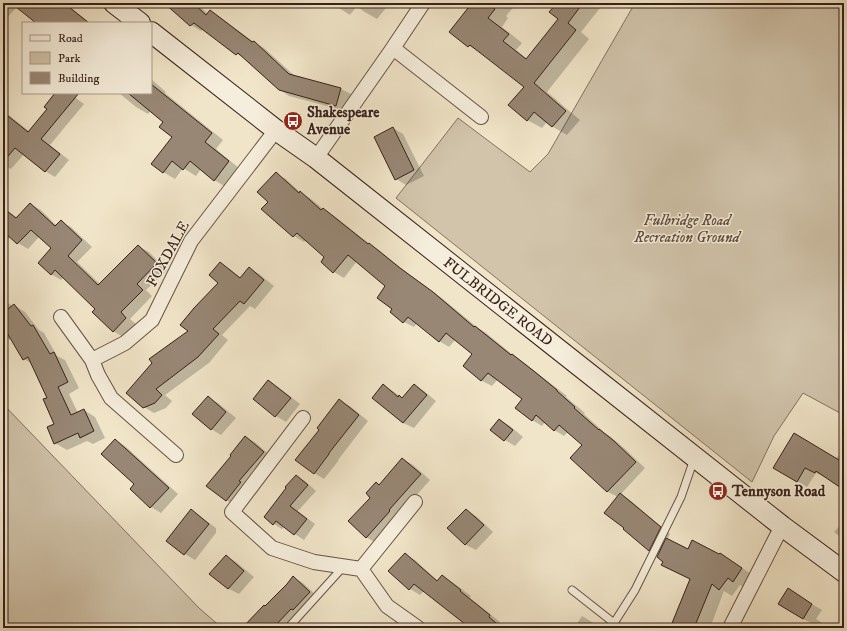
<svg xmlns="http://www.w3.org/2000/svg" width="847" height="631" font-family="'IM FELL DW Pica',serif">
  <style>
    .green { fill: #d1c4ab; stroke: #847262 }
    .shadow { fill: #0003 }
    .building { fill: #988775; stroke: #372119 }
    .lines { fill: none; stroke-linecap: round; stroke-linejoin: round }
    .lane-casing { stroke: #665245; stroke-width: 9 }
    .street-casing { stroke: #665245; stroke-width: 16 }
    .secondary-casing { stroke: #372119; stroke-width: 22 }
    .lane { stroke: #f6eedc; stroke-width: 7 }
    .street { stroke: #f6eedc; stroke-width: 14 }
    .secondary { stroke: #f6eedc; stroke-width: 20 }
    .labels { text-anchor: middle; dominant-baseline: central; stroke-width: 3; stroke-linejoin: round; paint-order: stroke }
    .poi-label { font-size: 15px; font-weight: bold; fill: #372119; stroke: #f6eedc; text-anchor: start }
    .park-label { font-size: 15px; font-style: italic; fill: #5e4a3e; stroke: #f6eedc }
    .street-label { font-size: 15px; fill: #372119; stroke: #f6eedc }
  </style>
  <rect width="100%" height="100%" fill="#f1e5c9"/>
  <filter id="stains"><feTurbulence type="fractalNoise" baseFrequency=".005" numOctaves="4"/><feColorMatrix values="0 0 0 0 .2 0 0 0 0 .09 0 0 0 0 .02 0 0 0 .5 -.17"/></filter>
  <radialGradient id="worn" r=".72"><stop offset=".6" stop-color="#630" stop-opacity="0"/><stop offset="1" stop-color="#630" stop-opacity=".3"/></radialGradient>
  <path class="green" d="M635 3H844V327L841 333 844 335V407L840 413 803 393 774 436 752 482 396 198 458 118 530 172 548 154Z
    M3 404 199 608 222 628H3Z"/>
  <path class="shadow" d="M3 3H65L90 23H38L17 7 3 22Z
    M166 3H196L208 14 210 11 220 17 254 42 264 48 295 76 341 89 351 94 346 111 289 96 279 89 247 60 237 54 203 29 201 31 191 25Z
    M331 3H390L377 19 363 11 357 6 350 15Z
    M473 3H517L506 16 508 18 502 27 522 43 516 50 527 59 559 18 556 5 553 3H604L581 32 589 39 547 92 580 120 567 135 553 127 547 122 542 128 527 120 526 87 483 54 469 46Z
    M151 79 166 92 165 93 223 140 216 149 240 169 226 187 214 180 201 169 196 176 183 168 175 179 163 172 173 137 165 122 151 110 148 114 136 107 119 93H151Z
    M56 93H69L84 104 50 145 69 160 55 177 45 171 24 154 11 169 3 165V112L10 116 30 132 48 109Z
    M393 128 403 134 424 176 406 185 396 179Z
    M276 174 286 179 301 193 310 198 323 209 333 215 371 245 379 250 406 272 443 299 478 328 486 333 513 355 522 361 545 379 567 396 566 397 585 413 584 414 605 433 610 436 624 448 645 468 621 494 630 500 670 534 667 540 688 550 720 555V554L732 561 754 576 745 588 740 585 732 596 724 591 710 628H671L691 579 664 562 659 555 649 550 618 497 608 492 572 458 583 445 568 432 564 436 554 430 545 422 542 426 532 420 524 399 498 379 492 386 482 381 464 366 474 354 456 339 449 347 439 341 417 323 414 327 404 322 387 286 357 261 344 278 334 272 326 257 306 240 304 242 294 236 262 209 269 202Z
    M30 204 41 210 57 226 61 222 71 227 92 247 77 262 100 284 138 246 149 252 167 270 146 290 152 296 130 319 136 324 123 337 113 331 96 309 64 277 61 280 51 274 53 248 40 236 28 249 18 243 10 237 8 240 3 237V207L17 218Z
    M220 263 230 269 241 278 249 268 259 274 274 286 255 309 250 306 222 335 228 340 209 363 165 395 172 401 166 408 154 413 144 407 220 283Z
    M3 299 12 306 14 305 25 312 39 330 44 333 57 356 65 360 79 388 69 394 78 413 84 410 95 417 105 438 93 444 87 441 67 450 55 443V424L49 398 32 364 24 359 12 338 10 340 3 336Z
    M268 381 278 387 300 404 286 422 276 416 254 399Z
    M383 385 393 391 403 399 414 385 424 391 436 401 414 428 403 423 373 397Z
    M208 398 218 403 236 418 221 435 211 429Z
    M340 401 350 406 368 421 338 460H339L324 479 314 473 320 430Z
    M500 420 510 426 523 437 515 446 505 440 492 429Z
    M246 437 256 443 273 458 236 506 226 500 232 456Z
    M115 440 125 446 178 494 161 513 151 507 136 484Z
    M838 456 844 459V489L826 477V478L816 473 807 487 775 468 836 459Z
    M403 459 413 465 430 480 398 516 376 543 366 537 371 498 377 483 380 485Z
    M296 476 305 481 316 491 298 511 315 524 304 540 295 534 285 526 282 529 274 524Z
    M466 510 476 516 493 532 476 550 466 545 448 528Z
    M191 511 201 517 216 528V533L195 560 185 554 167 541Z
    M844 521V540L834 532Z
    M405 554 415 560 438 581 442 576 452 582 471 596 470 598 500 622 499 623 504 628H472L424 591 420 595 410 589 390 571Z
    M226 556 236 562 254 577 239 594 229 589 211 574Z
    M293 577 303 583 319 598 288 628H250L266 607Z
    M798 596 822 610 816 619 830 628H808L811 623 803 619Z
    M582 616 592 622 601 628H574Z
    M322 624 329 628H318Z"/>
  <path class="building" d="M11 3H64L89 23H36Z
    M164 3H193L206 15 210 10 252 42 254 41 289 74 341 88 336 106 279 90 238 53 236 55 194 23 190 26Z
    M472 3H487L495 9 488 18 509 34 503 41 526 59 558 19 549 12 557 3H583L568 23 576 30 534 83 566 111 552 127 534 112 527 121 508 105 524 87 470 45 468 47 449 32Z
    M151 84 212 133 205 142 229 161 214 181 190 161 183 170 172 161 163 173 151 164 172 137 159 127 163 122 128 93H151Z
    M55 93H79L41 139 60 154 45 172 15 148 3 162V112L28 132 47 109 44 107Z
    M393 127 414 170 395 180 374 137Z
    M276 172 299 193 300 191 321 210 323 208 368 244 369 243 400 268 433 292 474 327 475 326 511 355 512 354 535 372 557 390V391L575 407 574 408 599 430V429L614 441 636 462 607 492 570 458 582 445 559 425 554 431 536 415 532 421 515 408 522 399 488 373 481 381 463 366 472 354 446 333 439 342 408 317 403 323 390 312 392 309 377 298 385 286 348 255 333 273 321 262 324 257 297 233 293 237 261 209 268 202 257 192Z
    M30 203 55 226 61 220 82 240 68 256 98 285 138 245 157 263 137 284 143 290 121 312 126 318 113 332 92 312 95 309 55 270 51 275 38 263 51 248 31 230 17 244 3 231V208L16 218Z
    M220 262 240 278 249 267 264 280 244 304 240 301 213 329 219 334 198 357 156 389 162 395 155 403 143 408 126 393 152 363 149 359 188 331 180 325 194 308 218 283 209 275Z
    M14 304 31 326 33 325 50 354 54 352 68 382 58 387 71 415 84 409 94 431 80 438 78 433 54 444 47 427 54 424 43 399 47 398 28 357 23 360 3 326V313Z
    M268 380 291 398 275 417 253 399Z
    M383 384 398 397 399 395 402 398 414 384 427 395 403 423 372 398Z
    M208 396 226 412 211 430 192 414Z
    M339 399 359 415 329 453V454L314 474 295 460 319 430 317 428Z
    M499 419 513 430 504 441 490 430Z
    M794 433 844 463V490L816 471 815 473 805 468 797 482 773 468Z
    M245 436 264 452 239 481 241 482 226 501 206 486 231 456 230 455Z
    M115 439 169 488 150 508 130 489 134 484 101 454Z
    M402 458 421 474 389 510 390 511 366 538 348 521 370 498 366 493 376 482 379 485Z
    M296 475 308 485 290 506 307 519 294 535 276 521 273 525 264 517 286 488 285 487Z
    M620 493 661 527 649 551 623 529 624 528 604 513Z
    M191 509 209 524 184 555 166 541Z
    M466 509 484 525 465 545 447 528Z
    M666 538 688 549 692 540 719 554 720 553 742 568 733 582 728 578 719 590 712 584 694 628H670L690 579 661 565 663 562 657 557Z
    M405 553 437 581 442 575 461 590 460 591 490 615 489 617 502 628H470L414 584 409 590 388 571Z
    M226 555 244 571 228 589 209 574Z
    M293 576 310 592 293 610 291 609 273 628H242L264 605 265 606 287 584Z
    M788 588 812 604 803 619 778 604Z"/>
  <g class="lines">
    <defs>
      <path id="lane" d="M572 590 614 623 635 590 681 497 694 459
        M288 628 344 566"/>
      <path id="street" d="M393 48 481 117
        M316 158 393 48 423 3
        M61 317 92 360 98 375 111 398 176 455
        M92 360 125 343 152 320 191 241 276 130
        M303 418 232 512 272 548 314 562 361 569 387 606 418 628
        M361 569 415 502
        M730 628 782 526"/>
      <path id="secondary" d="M114 3 140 23
        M151 32 276 130 316 158 782 526 844 572"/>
    </defs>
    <use href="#lane" class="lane-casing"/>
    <use href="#street" class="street-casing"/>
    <use href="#secondary" class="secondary-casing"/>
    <use href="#lane" class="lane"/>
    <use href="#street" class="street"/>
    <use href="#secondary" class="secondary"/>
  </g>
  <defs>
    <symbol id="bus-disc" viewBox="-11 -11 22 22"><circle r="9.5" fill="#8f2418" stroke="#f6eedc"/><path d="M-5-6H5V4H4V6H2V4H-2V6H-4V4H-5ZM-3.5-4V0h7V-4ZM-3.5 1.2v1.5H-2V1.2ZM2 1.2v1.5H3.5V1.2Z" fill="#fff"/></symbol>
  </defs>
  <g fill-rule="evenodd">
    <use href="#bus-disc" x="282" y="110" width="22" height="22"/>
    <use href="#bus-disc" x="707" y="480" width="22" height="22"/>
  </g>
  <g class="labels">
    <g class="poi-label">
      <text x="307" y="112">Shakespeare<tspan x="307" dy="17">Avenue</tspan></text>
      <text x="732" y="491">Tennyson Road</text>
    </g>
    <g class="park-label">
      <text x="687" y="220">Fulbridge Road<tspan x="687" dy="17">Recreation Ground</tspan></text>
    </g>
    <g class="street-label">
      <text transform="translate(168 254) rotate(-61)">FOXDALE</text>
      <text transform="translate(498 302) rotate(38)">FULBRIDGE ROAD</text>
    </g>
  </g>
  <rect width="847" height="631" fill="none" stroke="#f1e5c9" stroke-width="16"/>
  <rect x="4" y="4" width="839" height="623" fill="none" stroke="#372119" stroke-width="2"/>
  <rect x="8" y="8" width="831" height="615" fill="none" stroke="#372119"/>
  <rect x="22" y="22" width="130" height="72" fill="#f6eedc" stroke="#aa9c8e"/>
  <rect x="30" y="35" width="20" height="6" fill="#f6eedc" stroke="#aa9c8e"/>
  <text x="58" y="42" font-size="12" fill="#372119">Road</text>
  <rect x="30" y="52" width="20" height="12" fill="#d1c4ab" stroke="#aa9c8e"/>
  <text x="58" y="62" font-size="12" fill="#372119">Park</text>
  <rect x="30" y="72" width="20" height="12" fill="#988775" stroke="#aa9c8e"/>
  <text x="58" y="82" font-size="12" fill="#372119">Building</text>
  <rect width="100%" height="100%" filter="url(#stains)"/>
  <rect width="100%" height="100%" fill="url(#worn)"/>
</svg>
